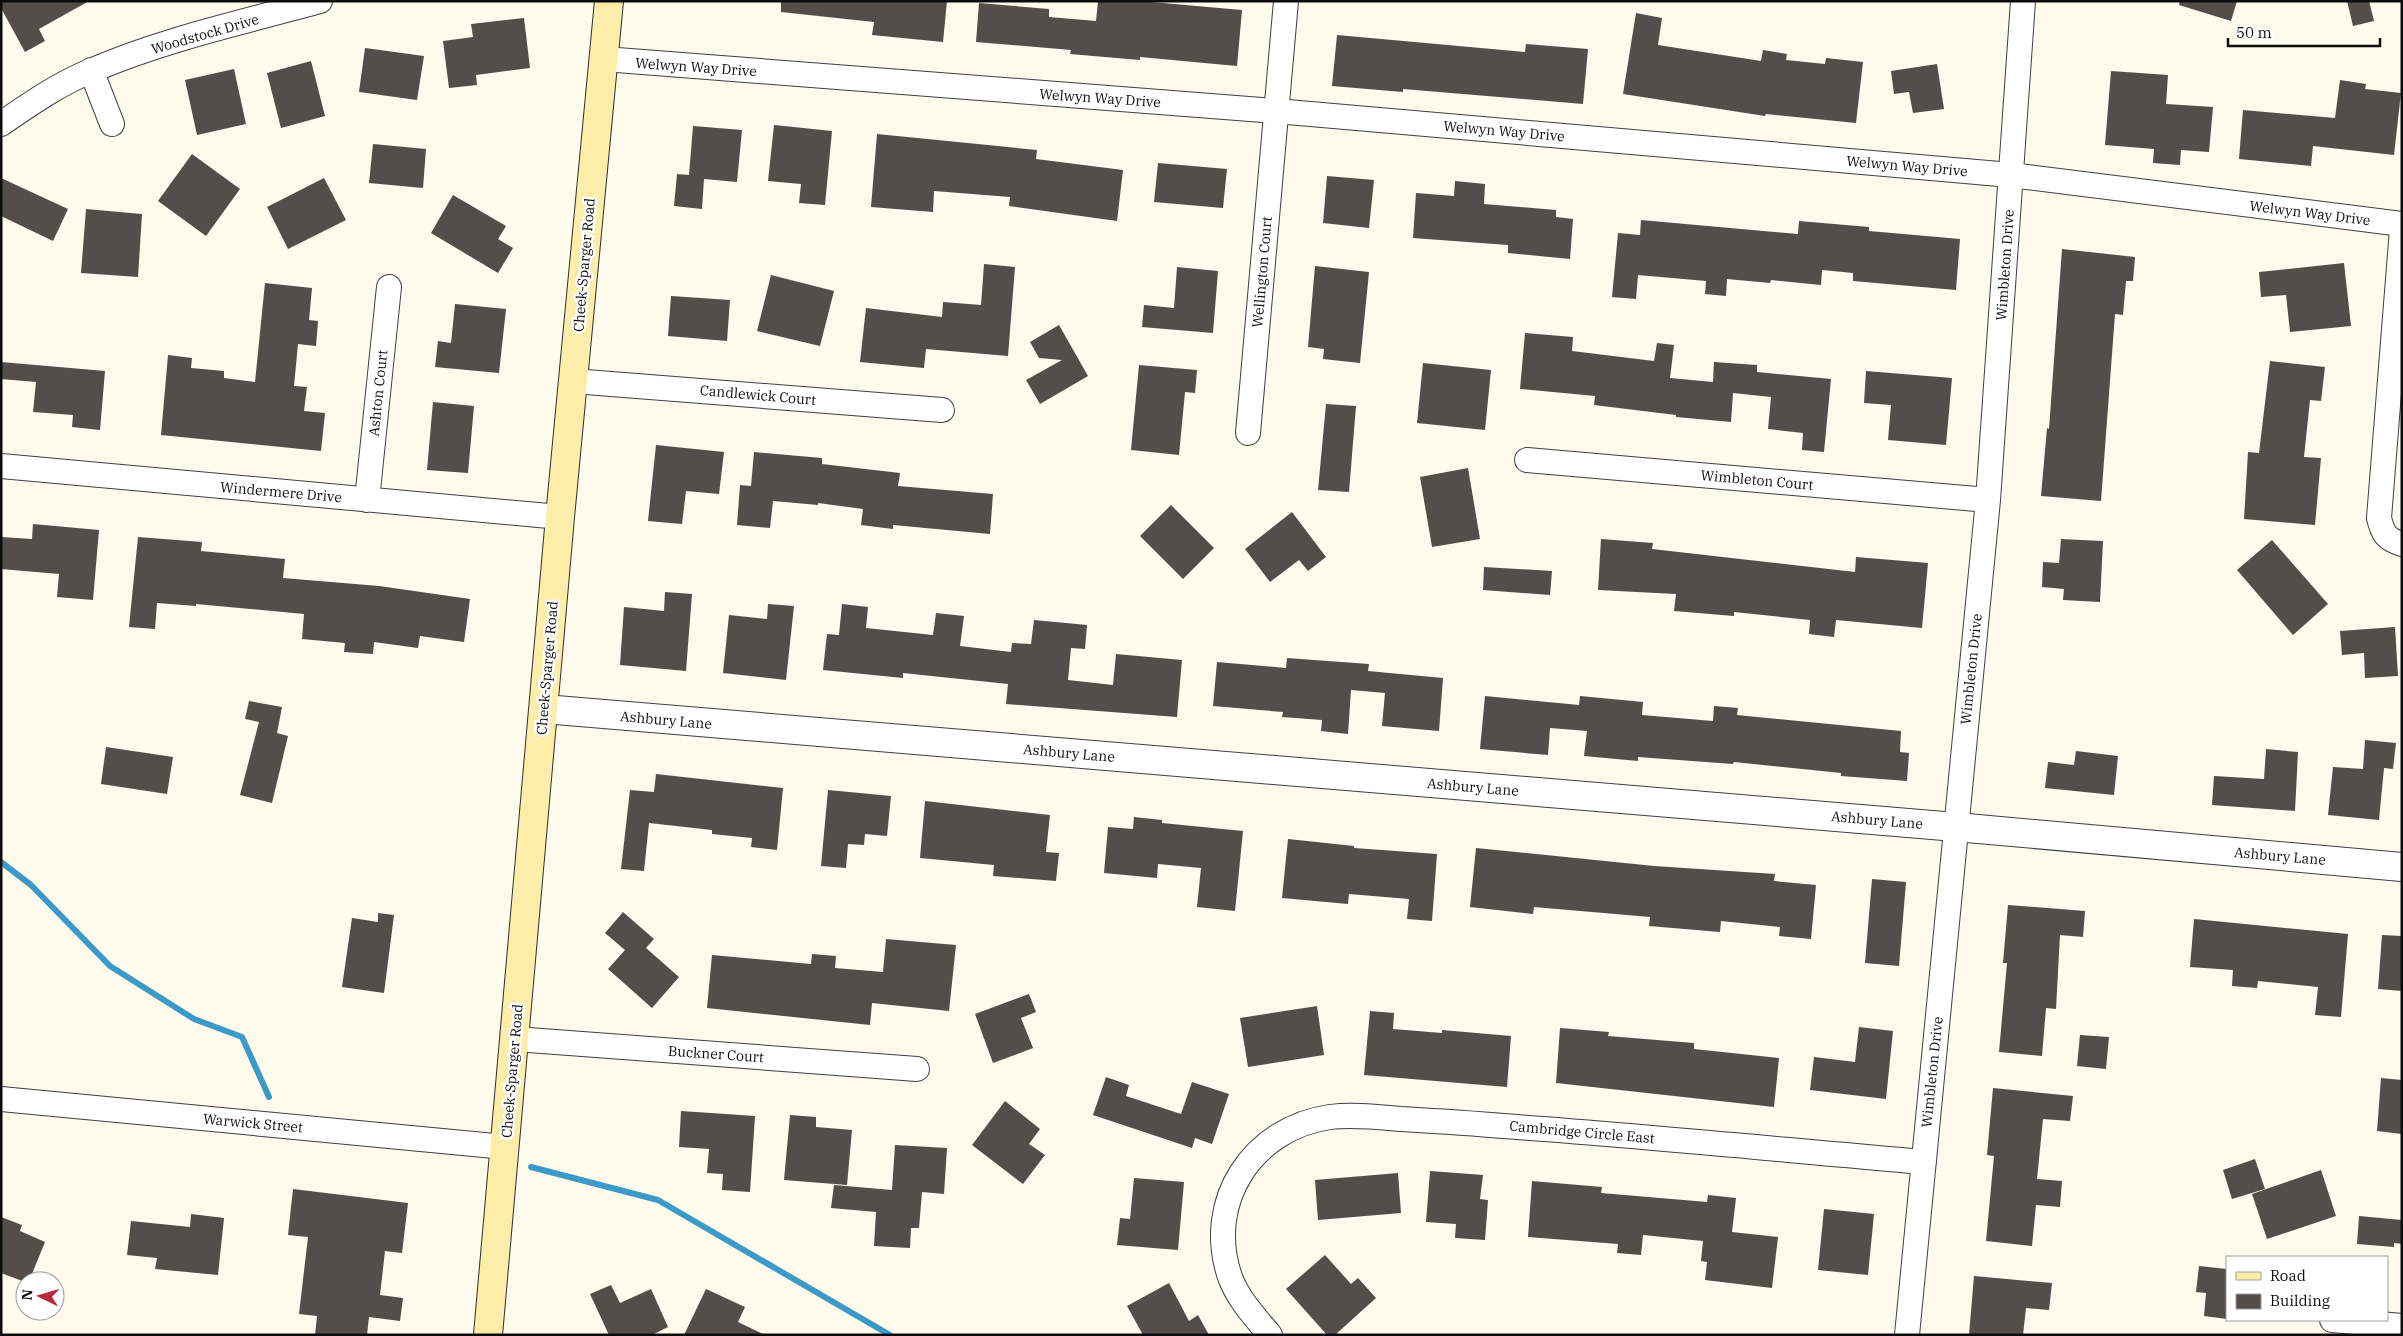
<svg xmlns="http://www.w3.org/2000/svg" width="2403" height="1336" font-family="'IBM Plex Serif',serif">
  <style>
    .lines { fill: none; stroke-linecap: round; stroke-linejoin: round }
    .stream { stroke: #3c9ac9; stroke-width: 6 }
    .building { fill: #554d49 }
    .minor-casing { stroke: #3f3f3f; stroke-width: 26 }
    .tertiary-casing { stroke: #3f3f3f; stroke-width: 30 }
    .secondary-casing { stroke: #2e2e2e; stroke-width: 30 }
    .minor { stroke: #fff; stroke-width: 24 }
    .tertiary { stroke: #fff; stroke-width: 28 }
    .secondary { stroke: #fceea9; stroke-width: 28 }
    .labels { text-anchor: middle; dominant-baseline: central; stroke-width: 5; stroke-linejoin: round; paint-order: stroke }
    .street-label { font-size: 14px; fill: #0c0c0c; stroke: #fff }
  </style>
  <rect width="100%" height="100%" fill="#fefaec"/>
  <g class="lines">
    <path class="stream" d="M1 862 31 885 110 966 194 1019 242 1037 269 1097
      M531 1167 658 1200 890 1335"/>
  </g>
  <path class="building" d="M1 1H89L39 29 45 41 25 52 1 8Z
    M781 1H947L943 42 872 35 874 22 781 12Z
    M1098 1H1140L1242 10 1237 66 1140 57V60L1070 54 1071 50 976 42 979 3 1049 9V17L1096 21Z
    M2180 1H2237L2231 21 2179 5Z
    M2347 1H2369L2374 21 2353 26Z
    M1636 13 1662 18 1658 45 1761 61 1763 50 1787 54 1786 60 1825 64 1826 58 1863 62 1856 123 1766 114 1765 116 1623 94Z
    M524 18 530 68 476 75 477 85 449 88 443 41 473 37 471 24Z
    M1337 35 1525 52 1526 44 1588 49 1583 104 1403 89V92L1332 86Z
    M365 48 424 56 417 100 359 92Z
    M311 61 325 116 281 128 267 73Z
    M1937 64 1944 109 1913 113 1909 92 1894 94 1891 71Z
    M234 69 246 124 197 135 185 80Z
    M2111 71 2168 75 2166 104 2213 107 2209 152 2181 150 2180 165 2153 163 2154 149 2105 145Z
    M2340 80 2366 84 2365 89 2401 93 2394 155 2313 146 2311 166 2239 159 2243 110 2335 118Z
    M774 125 832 131 825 205 799 203 801 184 768 181Z
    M693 126 742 130 737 182 704 179 702 209 674 206 677 174 689 175Z
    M877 134 1037 150 1036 159 1123 170 1117 221 1009 206 1010 197 934 191 933 212 871 207Z
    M373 144 426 149 423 188 369 183Z
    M192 154 240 189 206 236 158 201Z
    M1158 163 1227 169 1223 208 1154 202Z
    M1327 176 1374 180 1369 228 1323 223Z
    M1 178 68 209 53 241 1 216Z
    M324 178 346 220 288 249 267 207Z
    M1455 181 1485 184 1484 204 1556 210V217L1573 219 1570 259 1508 253V245L1413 238 1416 193 1454 196Z
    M453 195 506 226 498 239 513 248 498 273 431 233Z
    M86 209 142 214 138 277 81 273Z
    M1641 220 1798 234 1799 221 1869 227V231L1960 239 1956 290 1853 281V273L1822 270 1821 285 1771 280 1770 283 1727 279 1726 296 1705 294 1706 281 1638 275 1636 299 1612 297 1618 233 1640 235Z
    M2062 249 2135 257 2133 281H2126L2123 315 2115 314 2101 501 2041 496 2047 428 2049 429Z
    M2344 263 2351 326 2290 332 2286 295 2261 297 2259 272Z
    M984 264 1015 267 1008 356 926 349 924 368 860 362 866 308 942 317 943 302 981 305Z
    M1315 266 1369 272 1360 363 1323 359 1324 349 1308 347Z
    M1177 267 1218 271 1213 333 1142 327 1144 305 1174 308Z
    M771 275 834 291 820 346 757 331Z
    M265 283 312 288 309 320 318 321 316 346 298 344 294 386 307 387 304 411 325 413 321 451 161 435 168 355 192 358 191 368 224 371V378L255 382Z
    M671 296 730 300 727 341 668 336Z
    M455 304 506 309 499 373 435 367 438 341 451 343Z
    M1059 325 1088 376 1040 404 1026 380 1062 360 1039 358 1030 342Z
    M1525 333 1573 337 1572 351 1654 361 1657 343 1674 345 1670 378 1713 382 1714 362 1757 365V372L1831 379 1824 452 1802 450 1803 433 1768 429 1771 397 1733 393 1731 422 1676 417V415L1594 405 1595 396 1520 389Z
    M2270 361 2325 367 2321 401 2310 400 2304 457 2321 458 2315 525 2244 519 2248 452 2259 453Z
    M1 362 105 371 100 430 72 427 73 415 33 412 36 382 1 379Z
    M1423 363 1491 370 1485 430 1417 423Z
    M1139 365 1197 370 1195 393 1185 392 1179 455 1131 450Z
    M1866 371 1952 378 1946 445 1888 440 1891 405 1864 403Z
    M433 402 474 406 468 473 427 470Z
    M1326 404 1356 406 1349 492 1318 490Z
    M656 445 724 452 719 494 686 491 682 524 648 521Z
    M754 452 822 458V464L900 473 898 486 993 494 990 534 893 525V529L861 525 863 509 818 503V505L773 501 770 528 737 525 740 485 751 486Z
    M1468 468 1480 539 1432 547 1420 477Z
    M1171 505 1214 548 1183 579 1140 536Z
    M1292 512 1326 557 1308 571 1299 560 1270 582 1245 549Z
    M33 524 99 530 93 600 57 597 59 574 1 569V537L32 539Z
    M138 537 202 542 201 551 285 559 283 578 379 586 470 599 464 642 420 636 418 648 374 642 373 654 344 652 345 643 302 639 304 614 196 604V606L157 603 155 629 129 627Z
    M1601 539 1653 543 1652 549 1855 572 1856 557 1928 563 1922 628 1836 620 1834 637 1809 634 1810 620 1734 612V616L1674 611 1676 594 1598 590Z
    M2061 539 2103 541 2100 602 2063 600 2064 589 2042 587 2043 562 2059 563Z
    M2272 540 2328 604 2293 635 2237 570Z
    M1484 567 1552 571 1550 595 1483 590Z
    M665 592 692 594 686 671 620 665 624 607 664 611Z
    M768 604 794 606 786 680 723 673 729 615 767 619Z
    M842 604 868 607 866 628 933 635 936 613 964 616 960 646 1011 652 1012 643 1031 644 1034 620 1087 625 1085 649 1071 648 1068 680 1113 685 1116 654 1182 660 1177 717 1006 704 1008 684 903 673V678L823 670 827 634 839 635Z
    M2395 627 2398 676 2365 678 2364 653 2342 655 2340 631Z
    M1287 658 1369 664 1368 671 1443 678 1439 731 1382 726 1385 693 1351 690 1348 734 1321 731 1322 720 1282 717 1283 712 1213 706 1217 662 1286 668Z
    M1485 696 1579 705 1580 696 1643 702 1642 715 1713 721 1714 706 1738 708 1737 715 1901 731 1900 752 1909 753 1907 781 1841 776V773L1734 762 1733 764 1638 757V761L1584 756 1587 731 1550 728 1548 755 1480 749Z
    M249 701 282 707 277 733 288 736 272 803 240 795 259 722 245 719Z
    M2365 740 2396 743 2393 769 2384 768 2379 820 2328 815 2333 767 2363 769Z
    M106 747 173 757 167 794 101 784Z
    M2266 749 2298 752 2295 811 2212 805 2214 776 2264 779Z
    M2076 751 2118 756 2114 795 2045 788 2048 762 2074 765Z
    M656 774 783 788 777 850 751 847 752 838 712 834V830L649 823 644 871 621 869 630 790 654 792Z
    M828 790 891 796 887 836 865 834 864 845 848 844 846 868 821 866Z
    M925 801 1050 815 1046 852 1059 853 1056 881 993 876 994 865 920 858Z
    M1134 817 1162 820V823L1243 831 1235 911 1197 907 1201 868 1158 864 1157 878 1104 873 1108 827 1133 829Z
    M1288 839 1354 846V848L1437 854 1432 921 1407 919 1409 899 1349 894 1348 904 1282 898Z
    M1476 848 1654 866 1775 874 1774 881 1816 885 1811 939 1779 936 1780 927 1721 921 1720 932 1649 926 1650 917 1534 907 1533 914 1470 907Z
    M1872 879 1906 882 1899 966 1865 963Z
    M2008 905 2085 911 2083 937 2060 935 2056 1009 2046 1008 2042 1056 1999 1052 2007 963H2003Z
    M623 912 654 939 646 948 679 977 652 1008 608 969 625 950 605 933Z
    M378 913 394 915 384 993 342 987 352 918 378 922Z
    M2194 919 2348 934 2341 1017 2315 1015 2318 987 2258 981 2257 988 2232 986 2233 970 2190 967Z
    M2382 935 2402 936V991L2378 989Z
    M886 939 956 945 949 1011 872 1003 870 1025 707 1008 712 955 811 964 812 954 836 956 835 968 883 972Z
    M1029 994 1036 1012 1021 1018 1033 1048 993 1063 975 1014Z
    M1317 1006 1324 1055 1248 1067 1240 1018Z
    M1370 1011 1394 1013 1393 1029 1442 1033V1030L1511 1036 1507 1087 1364 1075Z
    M1859 1027 1893 1031 1886 1099 1810 1090 1814 1057 1855 1062Z
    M1560 1028 1609 1032 1608 1036 1694 1043V1049L1779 1058 1774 1107 1556 1083Z
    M2080 1035 2109 1037 2106 1069 2077 1066Z
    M1106 1077 1129 1085 1126 1096 1181 1114 1192 1082 1229 1094 1212 1144 1195 1138 1192 1148 1093 1115Z
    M2381 1078 2402 1080V1134L2377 1131Z
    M1993 1088 2073 1096 2070 1121 2043 1119 2037 1179 2062 1181 2060 1207 2036 1205 2032 1246 1986 1241 1994 1156 1987 1155Z
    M1005 1101 1040 1129 1029 1144 1045 1155 1023 1184 972 1145Z
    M681 1111 755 1116 750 1192 722 1190 723 1174 707 1173 709 1149 679 1147Z
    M790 1115 816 1117V1127L852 1130 847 1185 784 1180Z
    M895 1145 947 1148 944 1194 922 1192 919 1228H911L910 1248 874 1246 876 1212 831 1208 834 1185 892 1190Z
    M2255 1159 2265 1189 2232 1199 2223 1170Z
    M2321 1170 2336 1216 2267 1239 2252 1194Z
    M1430 1171 1483 1175 1480 1199 1488 1200 1485 1240 1455 1238 1456 1224 1426 1222Z
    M1398 1173 1401 1213 1318 1220 1315 1180Z
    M1134 1178 1184 1182 1178 1250 1117 1245 1120 1218 1130 1219Z
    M1532 1181 1602 1187 1601 1193 1707 1202 1708 1195 1736 1198 1732 1232 1778 1237 1772 1288 1705 1280 1707 1262 1701 1261 1703 1241 1643 1235 1641 1255 1617 1253 1618 1244 1528 1237Z
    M293 1189 408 1203 402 1253 385 1251 380 1295 403 1298 400 1321 369 1317 367 1335H315L317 1316 299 1314 308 1237 288 1235Z
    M1824 1209 1874 1214 1868 1275 1818 1270Z
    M191 1214 224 1218 218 1275 155 1269 157 1258 127 1255 131 1221 190 1227Z
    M2359 1216 2402 1220V1244L2394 1243V1247L2357 1244Z
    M1 1217 22 1225 20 1231 45 1242 29 1281 25 1282 1 1273Z
    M1325 1255 1351 1284 1358 1278 1376 1298 1335 1335H1327L1286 1289Z
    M2199 1266 2227 1269V1319L2204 1316 2206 1293 2196 1292Z
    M1974 1276 2052 1283 2049 1310 2026 1308 2023 1335H1969Z
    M1169 1283 1189 1321 1198 1315 1209 1335H1143L1127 1306Z
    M611 1285 620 1303 651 1289 668 1327 652 1335H609L590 1294Z
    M706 1289 745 1307 738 1322 765 1335H684Z"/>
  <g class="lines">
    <defs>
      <path id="minor" d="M604 59 1276 111 2011 175 2402 224
        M91 70 112 124
        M1 124C30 104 60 83 93 70 165 39 244 22 320 1
        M2402 229 2379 518C2383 534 2386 539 2402 544
        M573 381 942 410
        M1248 433 1286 1
        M1527 460 1988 500
        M1 466 560 517
        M367 500 389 287
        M515 1039 917 1069
        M1 1099 505 1147
        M2332 1320 2402 1326
        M1270 1335C1255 1317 1238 1299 1230 1277 1204 1201 1253 1128 1330 1117 1353 1114 1378 1117 1401 1119 1435 1121 1469 1123 1503 1126 1643 1136 1784 1150 1924 1162
        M1907 1335 1988 500 2023 1"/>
      <path id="tertiary" d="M544 709 1956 827 2402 867"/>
      <path id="secondary" d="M488 1335 560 517 609 1"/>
    </defs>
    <use href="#minor" class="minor-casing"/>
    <use href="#tertiary" class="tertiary-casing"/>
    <use href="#secondary" class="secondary-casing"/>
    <use href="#minor" class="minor"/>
    <use href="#tertiary" class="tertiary"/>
    <use href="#secondary" class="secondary"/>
  </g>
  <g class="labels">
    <g class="street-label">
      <text transform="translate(205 34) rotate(-16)">Woodstock Drive</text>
      <text transform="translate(696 67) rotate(4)">Welwyn Way Drive</text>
      <text transform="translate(1100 98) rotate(4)">Welwyn Way Drive</text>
      <text transform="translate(1504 131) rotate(5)">Welwyn Way Drive</text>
      <text transform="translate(1907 166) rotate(5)">Welwyn Way Drive</text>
      <text transform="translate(2310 213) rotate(7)">Welwyn Way Drive</text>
      <text transform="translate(584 265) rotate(-85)">Cheek-Sparger Road</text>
      <text transform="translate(2005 265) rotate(-86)">Wimbleton Drive</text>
      <text transform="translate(1262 272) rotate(-85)">Wellington Court</text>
      <text transform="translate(378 393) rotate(-84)">Ashton Court</text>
      <text transform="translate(758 395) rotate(5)">Candlewick Court</text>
      <text transform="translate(1757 480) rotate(5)">Wimbleton Court</text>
      <text transform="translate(281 492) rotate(5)">Windermere Drive</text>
      <text transform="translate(547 668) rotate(-85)">Cheek-Sparger Road</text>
      <text transform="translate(1971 669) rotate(-84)">Wimbleton Drive</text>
      <text transform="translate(666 720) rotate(5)">Ashbury Lane</text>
      <text transform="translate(1069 753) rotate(5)">Ashbury Lane</text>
      <text transform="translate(1473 787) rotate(5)">Ashbury Lane</text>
      <text transform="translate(1877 820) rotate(5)">Ashbury Lane</text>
      <text transform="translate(2280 856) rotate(5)">Ashbury Lane</text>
      <text transform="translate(716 1054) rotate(4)">Buckner Court</text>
      <text transform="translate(512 1071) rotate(-85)">Cheek-Sparger Road</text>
      <text transform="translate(1932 1072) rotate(-84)">Wimbleton Drive</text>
      <text transform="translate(253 1123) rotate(5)">Warwick Street</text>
      <text transform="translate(1582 1132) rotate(5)">Cambridge Circle East</text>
    </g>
  </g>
  <rect width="2403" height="1336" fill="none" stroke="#0c0c0c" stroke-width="5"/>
  <rect x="2226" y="1256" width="162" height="65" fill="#ffffff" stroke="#9e9e9e"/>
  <rect x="2236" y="1272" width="25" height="8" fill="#fceea9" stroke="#9e9e9e"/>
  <text x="2270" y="1281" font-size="15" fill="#0c0c0c">Road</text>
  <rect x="2236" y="1294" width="25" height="15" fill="#554d49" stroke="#9e9e9e"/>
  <text x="2270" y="1306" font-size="15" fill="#0c0c0c">Building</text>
  <g transform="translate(40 1296) rotate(275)"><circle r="24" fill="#ffffff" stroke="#9e9e9e"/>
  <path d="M0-4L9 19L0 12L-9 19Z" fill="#b82939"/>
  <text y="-8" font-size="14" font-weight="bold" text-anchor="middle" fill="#0c0c0c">N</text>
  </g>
  <path d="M2228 38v8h152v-8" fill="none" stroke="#0c0c0c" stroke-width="2.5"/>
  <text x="2236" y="38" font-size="15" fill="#0c0c0c" stroke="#ffffff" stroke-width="4" paint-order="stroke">50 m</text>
</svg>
